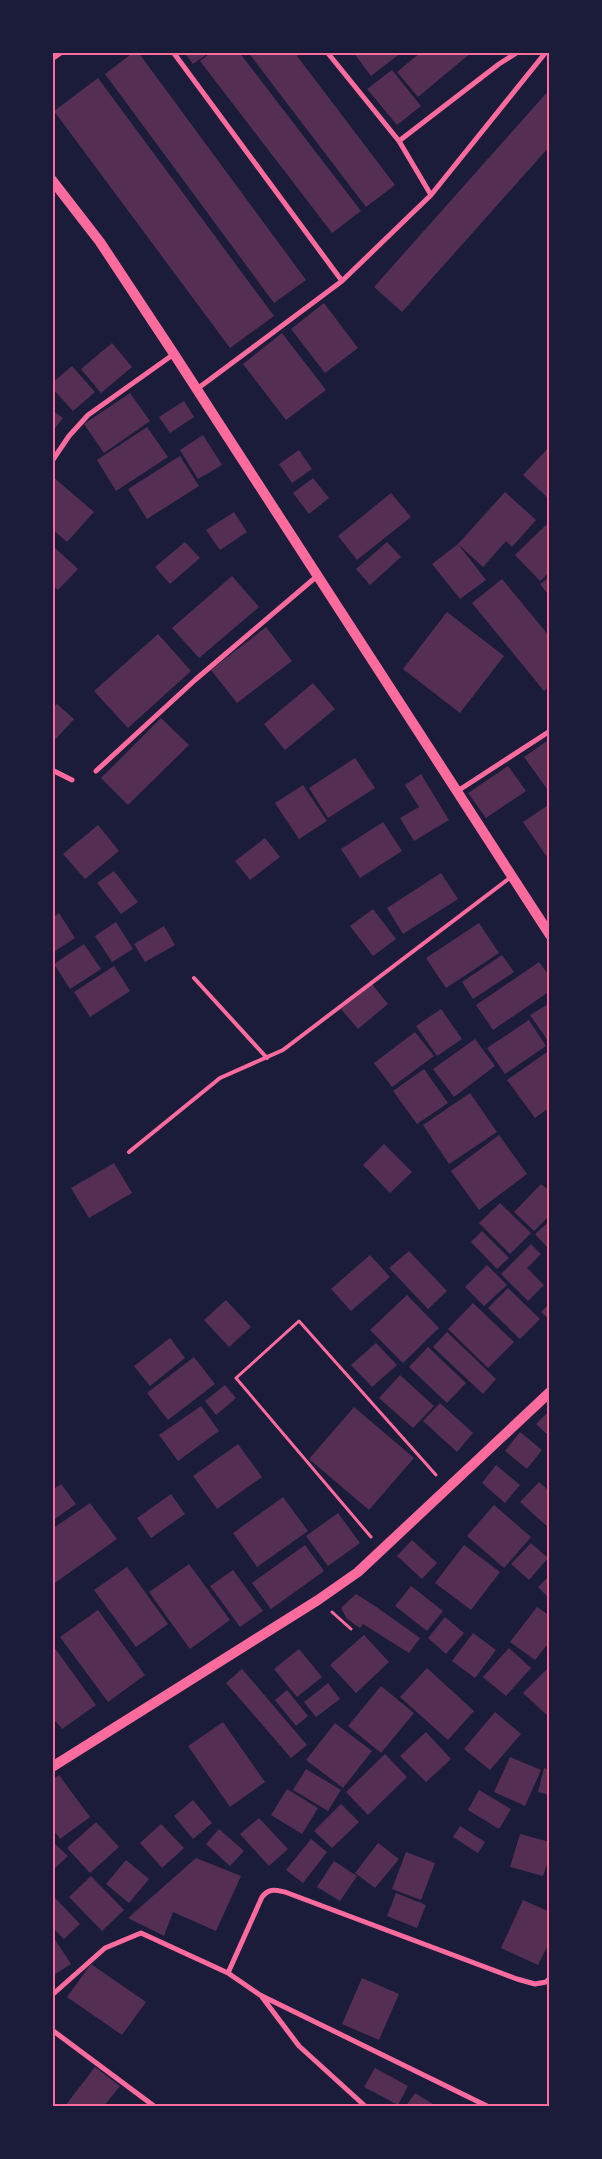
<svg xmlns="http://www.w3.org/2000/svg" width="602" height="2159" font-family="'DM Sans',sans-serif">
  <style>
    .building { fill: #542f53 }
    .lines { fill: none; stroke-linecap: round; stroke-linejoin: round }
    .path { stroke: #ff6b9d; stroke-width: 3 }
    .service { stroke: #ff6b9d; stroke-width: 4 }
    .minor { stroke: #ff6b9d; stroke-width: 5 }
    .secondary { stroke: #ff6b9d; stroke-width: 10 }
    .neatline { fill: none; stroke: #ff6b9d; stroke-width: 2 }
  </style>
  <rect width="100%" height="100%" fill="#1b1b3a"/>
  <path class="building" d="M134 52H138L306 280 274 303 105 74Z
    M184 52H210L193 64Z
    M212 52H239L361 211 332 233 200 61Z
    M248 52H294L395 185 366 207Z
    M353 52H402L371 76Z
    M421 52H472L418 97 397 72Z
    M392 70 421 106 397 125 367 89Z
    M98 78 274 316 230 348 54 111Z
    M550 89V146L402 312 374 287Z
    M324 303 358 348 325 373 291 329Z
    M282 333 326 390 286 420 243 364Z
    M112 343 132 367 101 393 81 369Z
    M72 366 95 392 73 411 52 388V383Z
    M130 393 150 421 104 453 84 424Z
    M184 401 194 417 170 433 159 417Z
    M52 410 63 418 52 432Z
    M147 427 168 457 116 491 97 460Z
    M203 435 222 465 198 479 180 450Z
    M550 446V500L523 475Z
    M299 450 312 469 292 483 279 464Z
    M180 456 199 486 147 519 128 489Z
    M52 476 94 512 67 542 52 529Z
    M313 478 329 498 309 514 293 493Z
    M505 492 536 520 512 547 506 541 483 567 458 544Z
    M391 493 411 517 357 560 338 536Z
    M234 512 247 532 220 550 206 530Z
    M546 525 550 528V572L540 581 515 555Z
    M185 542 200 558 170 584 155 567Z
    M387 542 401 557 370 585 356 569Z
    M458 544 486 580 460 599 432 564Z
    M54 547 78 569 58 590 52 585Z
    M232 576 259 607 199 658 172 628Z
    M550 577V597L540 584Z
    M502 579 550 637V686L544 691 472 603Z
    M447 612 504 656 460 713 403 669Z
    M266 627 292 661 237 703 211 670Z
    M158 634 191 671 128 728 94 691Z
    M313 683 335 709 285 750 264 724Z
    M57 704 74 719 52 743V708Z
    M161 718 189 745 128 805 101 778Z
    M550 739V793L524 757Z
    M355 758 375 788 328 818 309 788Z
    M508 766 526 791 486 818 468 793Z
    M421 774 449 820 414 841 400 818 419 807 405 785Z
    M303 785 327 821 299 839 275 803Z
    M550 804V855L547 857 523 822Z
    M383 822 402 851 360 878 341 849Z
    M98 825 119 851 85 879 63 854Z
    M265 838 280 857 250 880 235 861Z
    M114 871 138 902 121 914 97 883Z
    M441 873 458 899 403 934 387 908Z
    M373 909 396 939 373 956 350 926Z
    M59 913 75 938 52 953V918Z
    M116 922 133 949 112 962 95 936Z
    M479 923 499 953 446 988 426 958Z
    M164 926 175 945 145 962 134 944Z
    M84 944 101 969 70 989 54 964Z
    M502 955 514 972 473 999 462 982Z
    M539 962 550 977V991L493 1030 476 1005Z
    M114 966 130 991 90 1017 74 992Z
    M372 984 388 1004 358 1029 341 1009Z
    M550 1003V1044L530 1015Z
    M441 1009 462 1039 437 1056 416 1026Z
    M529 1020 546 1046 505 1074 487 1048Z
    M415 1032 434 1056 392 1087 374 1063Z
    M475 1039 495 1066 454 1097 433 1069Z
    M550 1050V1107L535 1118 507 1080Z
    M424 1069 448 1103 417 1124 393 1091Z
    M470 1093 497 1132 449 1164 423 1125Z
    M499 1135 527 1174 479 1210 451 1171Z
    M384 1144 412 1172 390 1193 363 1165Z
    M114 1163 132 1193 89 1218 71 1188Z
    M541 1184 550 1191V1215L534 1231 514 1212Z
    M500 1203 531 1233 510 1254 479 1223Z
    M550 1221V1245L547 1247 535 1234Z
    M482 1231 509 1258 497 1269 471 1242Z
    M531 1244 541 1254 527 1268 544 1285 528 1301 501 1274Z
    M409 1251 447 1291 428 1309 389 1268Z
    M370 1255 390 1277 351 1311 331 1289Z
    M487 1265 507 1285 484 1306 465 1287Z
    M508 1288 540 1319 520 1339 488 1308Z
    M407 1295 439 1328 403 1363 370 1330Z
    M226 1300 251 1327 229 1347 204 1320Z
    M473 1303 514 1342 488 1368 448 1329Z
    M550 1303V1320L541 1312Z
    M447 1332 496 1379 483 1394 433 1347Z
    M170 1338 185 1358 150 1386 134 1366Z
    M376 1343 397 1365 372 1387 351 1365Z
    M428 1347 466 1383 447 1403 409 1367Z
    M194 1357 215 1384 168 1420 147 1393Z
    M400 1375 434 1406 413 1428 379 1398Z
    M225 1385 236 1398 216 1415 205 1401Z
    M440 1403 473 1433 457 1452 423 1421Z
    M201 1406 219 1431 178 1461 159 1435Z
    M354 1407 414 1458 369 1510 309 1459Z
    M550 1410V1437L536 1424Z
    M520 1432 542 1450 527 1469 505 1451Z
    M238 1444 262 1477 217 1509 193 1476Z
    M496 1465 520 1485 505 1503 482 1483Z
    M539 1482 550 1492V1529L520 1502Z
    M61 1484 76 1504 52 1521V1490Z
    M171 1494 185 1514 151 1538 137 1518Z
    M283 1497 308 1531 257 1567 233 1533Z
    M90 1503 117 1539 52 1585V1529Z
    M494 1505 531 1537 504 1568 467 1536Z
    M338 1513 360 1543 328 1566 306 1536Z
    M412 1540 437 1563 422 1579 397 1556Z
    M531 1543 548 1558 529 1580 511 1564Z
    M305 1545 324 1571 271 1609 252 1583Z
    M464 1545 500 1572 471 1610 435 1583Z
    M189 1564 230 1620 190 1649 149 1592Z
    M127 1567 168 1624 136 1647 94 1590Z
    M233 1570 263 1611 240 1627 210 1586Z
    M550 1575V1599L538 1587Z
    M411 1586 443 1611 427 1631 395 1606Z
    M356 1594 375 1606 365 1621 375 1606 420 1638 409 1653 363 1624 360 1628 347 1619 341 1608Z
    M537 1607 550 1616V1641L535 1660 510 1642Z
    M98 1610 145 1675 108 1702 60 1637Z
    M445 1617 464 1633 446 1654 428 1638Z
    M473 1633 496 1650 475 1678 452 1661Z
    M364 1635 389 1662 356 1693 330 1665Z
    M54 1647 96 1705 62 1729 52 1717Z
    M509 1648 531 1668 506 1696 483 1677Z
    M299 1649 322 1677 297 1697 274 1669Z
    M550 1666V1718L523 1693Z
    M427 1668 474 1711 448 1740 400 1697Z
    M242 1669 307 1745 291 1758 226 1683Z
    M328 1683 340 1699 316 1717 304 1702Z
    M381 1686 414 1713 381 1753 348 1726Z
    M287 1690 308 1716 296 1726 275 1700Z
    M495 1712 521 1734 490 1770 464 1749Z
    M223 1722 265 1782 230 1807 188 1746Z
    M335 1723 372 1751 343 1788 306 1760Z
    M426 1732 451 1759 426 1782 400 1756Z
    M385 1754 407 1777 368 1815 346 1792Z
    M510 1757 541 1770 525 1806 494 1792Z
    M544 1768 550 1770V1795L538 1792Z
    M306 1769 341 1790 328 1811 293 1790Z
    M59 1775 90 1817 60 1839 52 1828V1780Z
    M287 1789 318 1808 302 1834 271 1815Z
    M479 1790 511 1809 499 1829 468 1810Z
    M193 1800 212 1823 193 1839 174 1816Z
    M341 1804 359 1822 332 1848 314 1831Z
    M259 1818 288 1849 269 1866 240 1834Z
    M96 1822 119 1847 90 1873 67 1848Z
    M161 1824 184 1848 162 1868 140 1843Z
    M460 1826 485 1842 478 1853 453 1837Z
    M219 1829 244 1851 230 1866 206 1844Z
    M520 1834 550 1842V1855L543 1876 510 1867Z
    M311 1839 327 1852 303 1883 286 1870Z
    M52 1841 68 1856 52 1871Z
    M378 1843 399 1859 375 1888 355 1873Z
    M406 1852 435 1863 421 1900 392 1889Z
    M196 1858 241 1876 216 1931 173 1912 164 1936 128 1918Z
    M126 1860 149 1879 129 1903 106 1884Z
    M334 1861 357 1876 340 1901 317 1887Z
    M91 1876 124 1910 102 1931 69 1897Z
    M396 1893 426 1905 417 1928 387 1916Z
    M55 1898 80 1924 64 1939 52 1927V1900Z
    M523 1900 550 1912V1941L538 1965 501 1948Z
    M52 1935 71 1964 52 1976Z
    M91 1964 146 2002 122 2035 67 1997Z
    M362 1978 399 1994 379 2040 342 2024Z
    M95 2067 120 2086 104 2106H65Z
    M375 2068 408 2086 398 2105 364 2087Z
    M415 2093 436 2106H406Z"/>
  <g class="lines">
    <path class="path" d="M371 1537 236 1378 299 1321 436 1475
      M332 1612 351 1629"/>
    <path class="service" d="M194 978 267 1058
      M129 1152 220 1078 283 1050 511 877"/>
    <path class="minor" d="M173 52 342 281
      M327 52 399 141 431 195
      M52 59 62 52
      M399 141 499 64 518 52
      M197 389 342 281 431 195 546 52
      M52 461 69 436 88 415 174 354
      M52 770 72 780
      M96 771 195 680 316 577
      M456 792 550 731
      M228 1973 262 1897C269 1888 275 1890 285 1892L517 1979 535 1984 546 1982 550 1978
      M52 1995 105 1948 141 1933 228 1973 260 1995 487 2106
      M262 1997 299 2046 365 2106
      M52 2030 154 2106"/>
    <path class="secondary" d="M52 180 100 242 174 354 550 935
      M52 1767 318 1600 358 1572 550 1392"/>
  </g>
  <rect width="602" height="2159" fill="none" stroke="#1b1b3a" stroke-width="108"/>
  <rect x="54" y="54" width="494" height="2051" class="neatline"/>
</svg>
